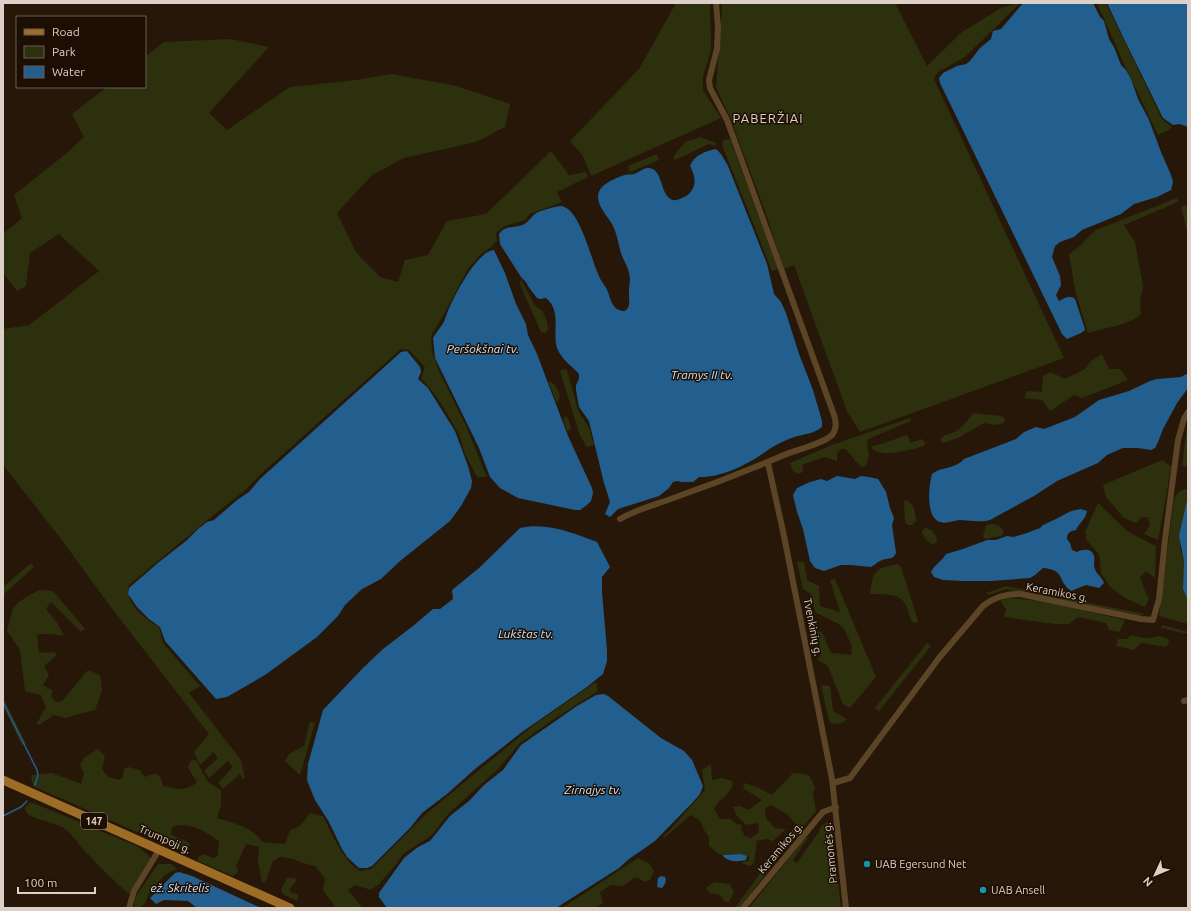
<svg xmlns="http://www.w3.org/2000/svg" width="1191" height="911" font-family="Ubuntu,sans-serif">
  <style>
    .green { fill: #2c300d }
    .water { fill: #225f8f }
    .lines { fill: none; stroke-linecap: round; stroke-linejoin: round }
    .stream { stroke: #225f8f; stroke-width: 1.5 }
    .minor { stroke: #5c4526; stroke-width: 6 }
    .primary { stroke: #9e6d25; stroke-width: 9 }
    .culture-dot { fill: #0f9aa8; stroke: #1d0e03; stroke-width: 1.5 }
    .labels { text-anchor: middle; dominant-baseline: central; stroke-width: 3; stroke-linejoin: round; paint-order: stroke }
    .shield { fill: #1d0e03; stroke: #a3968d; stroke-width: 1 }
    .shield-label { font-size: 10px; font-weight: bold; fill: #dcd0c8 }
    .street-label { font-size: 11px; fill: #dcd0c8; stroke: #1d0e03 }
    .poi-label { font-size: 11px; fill: #dcd0c8; stroke: #1d0e03; text-anchor: start }
    .water-label { font-size: 12px; font-style: italic; fill: #d1e4f5; stroke: #1d0e03 }
    .quarter-label { font-size: 13px; letter-spacing: 1px; fill: #dcd0c8; stroke: #1d0e03 }
  </style>
  <rect width="100%" height="100%" fill="#271709"/>
  <path class="green" d="M676 3H710L711 50 703 76V90L721 118 591 176 583 156 570 141 639 69Z
    M721 3H895L927 66 962 32 1001 8 1013 5 1015 3H1020L965 57 938 72 934 79 1064 358 860 432 847 411 794 265 784 269 765 211 730 117 716 88 722 10Z
    M1097 3H1106L1162 119 1172 127 1169 130 1158 135 1124 64Z
    M231 39 269 47 209 113 227 130 290 87 356 80 391 74 457 86 510 104 505 127 476 142 404 158 372 175 337 213 356 252 380 277 398 282 405 260 428 255 447 221 486 214 551 151 569 175 586 172 588 177 557 192 562 202 530 214 525 220 505 226 496 233 497 241 491 247 480 255 468 269 443 316 431 336 432 352 439 371 466 426 487 477H477L465 454 459 434 442 405 429 387 421 379 425 367 409 350 401 349 263 472 243 492 210 518 129 585C123 602 146 620 159 627L163 643 200 686 189 693 241 760 245 778 243 779 240 774 223 789 218 783 233 767 228 761 209 778 204 771 218 758 213 752 200 765 194 752 209 734 110 606 61 539 3 465V329L29 325 99 271 59 234 30 253 26 286 17 291 3 273V234L22 218 14 195 68 152 84 137 72 114 107 87H145V57L164 42Z
    M700 137 716 143 715 146 709 144 675 160 673 157 685 142Z
    M730 139 778 269 772 271 722 145 724 140Z
    M657 154 659 160 630 172 628 166Z
    M1177 198 1178 202 1124 225 1135 242 1143 286 1140 301 1141 314C1130 325 1104 328 1088 333L1076 294 1069 254 1080 246 1088 237 1096 230Z
    M1187 205 1188 207V236L1181 207Z
    M522 281 535 306 542 310 547 321 548 329 546 333 541 332 519 282Z
    M1102 354 1109 369H1120L1128 380 1082 398 1074 395 1050 411 1042 400 1024 398 1027 391 1042 392 1043 376 1051 372 1065 379 1085 369 1091 361Z
    M563 369 567 370 578 410 589 428 594 445 587 447 580 436 560 371Z
    M548 381C556 383 558 389 560 396L557 403Z
    M973 413 1001 416 1005 419 1004 423 995 425 984 423 958 438 943 443 940 439C944 434 948 435 954 432 962 429 968 420 973 413Z
    M566 416 568 418 571 428 570 430 567 431 563 419Z
    M910 418 911 421 868 439 867 445 869 455 866 465 862 467 856 462 846 449H841L837 453V461L824 457 802 465 803 472 798 474 793 471 790 463 832 445Z
    M1187 427 1188 468 1182 465Z
    M907 435 911 443 922 439 925 443 924 446C912 449 878 460 871 447 875 444 880 445 884 443 892 441 899 437 907 435Z
    M1162 460 1171 466 1166 498 1158 540 1144 534 1150 525 1148 517H1142L1136 523 1124 518 1106 497 1103 485Z
    M1185 489 1188 491 1180 547 1184 561 1183 589 1188 601V624L1159 616 1174 498 1180 491Z
    M905 500C915 503 915 512 916 521L912 525H908L905 522 904 503Z
    M1098 503 1127 531 1156 546 1155 578 1146 571 1140 577 1144 589 1149 599 1145 607 1125 598 1110 587 1101 573 1099 554 1087 541 1085 532Z
    M992 524C999 525 1002 526 1004 534L1001 536 985 539 983 536 986 525Z
    M925 528C932 529 935 533 937 539L936 543 932 544C927 541 923 537 922 531Z
    M797 562H804L807 580 819 586 820 606 840 612 830 580 835 579 876 677 850 708 843 704 828 666 818 660 821 654 817 631 822 632 831 653 851 655 852 646 843 627 839 624 815 612 810 593 803 589Z
    M31 563 34 567 3 595V587Z
    M898 564 901 567 918 621 916 623 912 622C909 616 908 607 904 602 897 592 881 595 870 594 873 570 874 569 898 564Z
    M1006 586 1144 614 1141 616 1006 589 989 595 986 593Z
    M39 590 53 591 85 629 81 632 51 602 46 609 58 624 64 636 50 634H37L39 653 54 652 57 655 44 666 49 675 43 685 53 691 51 696 56 702 62 701 88 670 100 675 102 691 95 710 65 718 54 715 39 725 37 723 46 707 41 695 25 691 20 650 7 631 13 608 20 601Z
    M1007 598C1044 599 1089 612 1125 620L1119 632 1109 630 1106 623 1078 617 1069 624H1055L1004 617 1006 609 1000 601Z
    M1162 625 1188 632V634L1161 628Z
    M1131 635C1136 636 1142 638 1147 638 1158 638 1158 633 1169 640L1168 645 1165 647 1142 643 1133 650 1116 646 1118 639H1127Z
    M927 643 931 646 879 711 875 708Z
    M596 682 598 691 554 719 520 743 499 768 449 813 432 835 403 854 398 862 379 884 371 890 355 885 348 890 363 908H336L323 890 325 878 315 866 303 863 293 859 280 857 273 861 265 883 262 882 258 862 259 847 246 844 236 866 238 869 237 873 233 876 198 861V857L203 854 213 858 218 856 219 842C208 832 187 820 172 827L171 834C177 839 185 839 190 844L189 849 186 852 155 840 33 786 31 775 52 773 81 784 84 773 80 765 84 758 98 749 105 756 102 769 108 777 120 780 123 776 124 769 128 767 140 770 145 777 156 773 161 778 163 786C177 789 185 792 197 782L188 768 190 761 196 760 208 782 221 790V805L217 818C233 823 253 827 262 842L285 844 290 830 300 826 310 813 323 816C333 835 341 858 360 871L371 869 426 814 535 724Z
    M821 685 830 686 833 711 847 719 843 723 832 724 829 720Z
    M3 697 26 744 22 745 3 706Z
    M310 721 315 723 300 775 285 761 289 754 304 746Z
    M711 764 712 780 722 778 732 781 733 786 725 797 718 802 714 809 720 819H730L737 824 742 825 741 829 745 836 751 838 759 832 758 823 746 825 737 816 733 807 740 806 749 810 762 800 743 788 744 783 759 788 772 795 793 773 809 775 815 787 813 793 816 811 739 908H735L796 824 787 814 771 805 765 809 766 818 775 828 786 829 773 841 766 839 757 841 754 863 750 866 741 863 749 860V857L741 854 720 855 709 846V837L704 830 700 821 691 815 664 838 663 836 669 831 705 790 702 770Z
    M31 802 139 847 151 858 129 894C114 881 100 867 87 853 78 845 74 835 64 828 55 823 31 818 27 813 26 811 25 809 25 807Z
    M826 822 831 824 841 908H749L806 837 808 838 793 860 797 863 818 833 820 828Z
    M638 858 649 863 654 871 650 880 644 882 639 878H634L623 886 611 885 600 892 603 903 596 908H562Z
    M158 864H171L177 869 172 871 164 876 148 895 146 902 140 908H133L136 896Z
    M287 878H294L297 880 289 890 292 893 298 894V898L297 901 283 894 281 890Z
    M714 882 730 884 734 893 728 903 724 901 720 895 710 893 706 888Z"/>
  <path class="water" d="M1023 3H1093L1100 17 1104 21 1109 39 1114 47 1121 65 1126 70 1131 79 1138 99 1149 120 1161 152 1171 175 1173 182 1171 190 1157 197 1134 204 1121 214 1082 230 1074 237 1060 242 1055 246 1052 257 1060 276 1061 285 1056 295 1059 301C1065 298 1069 294 1075 299L1084 326 1085 330 1081 333 1067 339 1062 334 940 83 939 78 943 73 957 66 966 64 970 61 980 48 991 39 993 31 1001 29Z
    M1107 3H1188V127L1180 124 1173 125 1163 118 1125 41Z
    M716 149 721 154 728 166 767 264 774 294 781 302 786 313 799 354 813 390 822 421V427C814 434 804 434 794 437 789 439 784 441 780 443 769 448 761 456 751 461 738 469 714 478 699 477L693 482H682L677 481 673 482 669 488 659 496 618 509 610 517 605 514 610 502 604 483 589 421 579 407 576 390V385L579 379V374C572 366 561 359 557 348 552 332 562 311 546 298L540 299 537 298 528 286 526 282 521 277 500 244 499 234C506 224 518 229 526 223 530 220 532 216 535 214 538 211 557 206 561 206 580 208 591 260 599 276 601 282 606 286 608 292 611 301 613 311 625 311 632 306 628 298 629 291 629 285 631 280 629 273 628 266 623 260 621 253 618 243 617 233 612 224 608 217 602 211 599 203 597 196 598 191 603 186 609 181 618 177 625 175 628 174 631 175 634 174 638 173 643 168 648 168 664 168 659 196 673 200 676 201 679 199 682 198 697 192 697 178 690 166 694 155 706 151 716 149Z
    M494 250 505 273 516 304 526 324 528 335 537 354 568 436 592 488 593 493 591 501 587 505 580 510H575L518 498 500 488 490 477 479 448 435 358 433 338C436 333 439 329 442 325 445 321 446 315 448 311 454 296 477 251 494 250Z
    M407 351 420 367 421 372 418 379 428 388 455 431 468 466 472 481 471 488 461 506 450 521 400 561 381 579 362 589 345 605 338 616 317 637 265 675 227 697 216 699 165 641 160 627 149 619 137 607 128 594 129 588 159 562 186 541 198 529 207 522 214 520 237 500 249 492 260 479 391 361 401 352Z
    M1188 373V388L1177 403 1163 429 1158 442 1155 448 1151 450 1138 448H1123L1107 455 1098 463 1057 481 1034 496 990 520C979 523 969 520 959 520 952 521 947 524 940 522 925 517 929 486 932 474 942 466 954 470 964 459L1016 439 1024 432 1036 427 1044 429 1075 417 1099 400 1129 391 1150 381 1157 379 1181 377Z
    M837 476 855 479 861 476 869 477 878 479 880 482 886 492 890 508 894 518 892 525 896 553C893 561 887 557 880 561 877 562 875 565 871 567L851 565H841L824 571 815 568 810 561 803 529 797 512 793 495 797 488 810 482 821 479 827 481Z
    M1188 496V601L1183 589 1184 561 1179 536Z
    M1081 509 1087 511C1086 519 1079 523 1076 530 1071 531 1067 532 1067 539L1070 543 1072 550 1077 552C1083 549 1092 548 1094 556 1095 561 1093 565 1095 569 1097 575 1102 577 1104 583L1099 588 1086 585 1071 591C1057 581 1066 570 1043 568L1035 575 1030 578 991 581H963L943 580 934 577 931 572C935 564 942 561 946 554L963 549 987 540H996L1007 536 1013 537 1024 534 1040 528 1043 525 1056 519 1071 511Z
    M520 528C547 522 573 533 597 542L610 567 602 577V592L607 650V661L603 674 587 687 522 732 475 769 447 794 422 813 410 828 372 866 367 868H359L347 857 342 849 329 822 315 800 307 780 308 764 323 710 362 669 383 649 413 626 433 609H440L453 599 452 590 479 568Z
    M604 694 608 696 661 738 684 751 692 760 703 786 700 794 693 802 655 841 629 859 619 868 556 908H387L379 897V893L404 858 418 847 430 841 450 816 469 801 484 785 503 770 521 745 577 706 596 695Z
    M741 854 747 856 746 860C739 862 728 862 723 856V855Z
    M179 872 192 876 261 908H197L188 901 164 900 156 904 150 898 175 873Z
    M661 876 665 877C667 881 665 884 662 888L657 887 658 878Z"/>
  <g class="lines">
    <path class="stream" d="M3 702 37 770 38 775 35 785
      M3 816 21 807 27 801"/>
    <path class="minor" d="M768 463 784 536 832 779 846 908
      M620 519C637 509 658 504 676 497 713 484 749 470 784 455 798 449 821 445 832 435 837 429 836 421 834 415L727 120 710 88 709 80 717 49 718 27 716 3
      M1184 701 1188 700
      M833 783 850 778 939 658 983 606C995 597 1005 594 1020 594L1141 619 1153 620 1159 599 1165 540 1178 440 1184 419 1188 412
      M129 908 134 891 159 850
      M743 908 823 812 836 807"/>
    <path class="primary" d="M3 780 290 908"/>
  </g>
  <g class="culture-dot">
    <circle cx="867" cy="864" r="4"/>
    <circle cx="983" cy="890" r="4"/>
  </g>
  <g class="labels">
    <rect class="shield" x="81" y="813" width="26" height="16" rx="3"/>
    <g class="shield-label">
      <text x="94" y="821">147</text>
    </g>
    <g class="street-label">
      <text transform="translate(1057 592) rotate(11)">Keramikos g.</text>
      <text transform="translate(813 627) rotate(79)">Tvenkinių g.</text>
      <text transform="translate(165 839) rotate(24)">Trumpoji g.</text>
      <text transform="translate(780 848) rotate(-50)">Keramikos g.</text>
      <text transform="translate(830 853) rotate(-96)">Pramonės g.</text>
    </g>
    <g class="poi-label">
      <text x="875" y="864">UAB Egersund Net</text>
      <text x="991" y="890">UAB Ansell</text>
    </g>
    <g class="water-label">
      <text x="483" y="348">Peršokšnai tv.</text>
      <text x="702" y="374">Tramys II tv.</text>
      <text x="526" y="633">Lukštas tv.</text>
      <text x="593" y="789">Zirnajys tv.</text>
      <text x="180" y="887">ež. Skritelis</text>
    </g>
    <g class="quarter-label">
      <text x="768" y="118">PABERŽIAI</text>
    </g>
  </g>
  <rect width="1191" height="911" fill="none" stroke="#dcd0c8" stroke-width="8"/>
  <rect x="16" y="16" width="130" height="72" fill="#1d0e03" stroke="#695c52"/>
  <rect x="24" y="29" width="20" height="6" fill="#9e6d25" stroke="#695c52"/>
  <text x="52" y="36" font-size="12" fill="#dcd0c8">Road</text>
  <rect x="24" y="46" width="20" height="12" fill="#2c300d" stroke="#695c52"/>
  <text x="52" y="56" font-size="12" fill="#dcd0c8">Park</text>
  <rect x="24" y="66" width="20" height="12" fill="#225f8f" stroke="#695c52"/>
  <text x="52" y="76" font-size="12" fill="#dcd0c8">Water</text>
  <g transform="translate(1155 875) rotate(226)" stroke="#1d0e03" stroke-width="3" paint-order="stroke">
  <path d="M0-3L7 15L0 10L-7 15Z" fill="#dcd0c8"/>
  <text y="-6" font-size="11" font-weight="bold" text-anchor="middle" fill="#dcd0c8">N</text>
  </g>
  <path d="M18 887v6h77v-6" fill="none" stroke="#dcd0c8" stroke-width="2"/>
  <text x="24" y="887" font-size="12" fill="#dcd0c8" stroke="#1d0e03" stroke-width="3" paint-order="stroke">100 m</text>
</svg>
